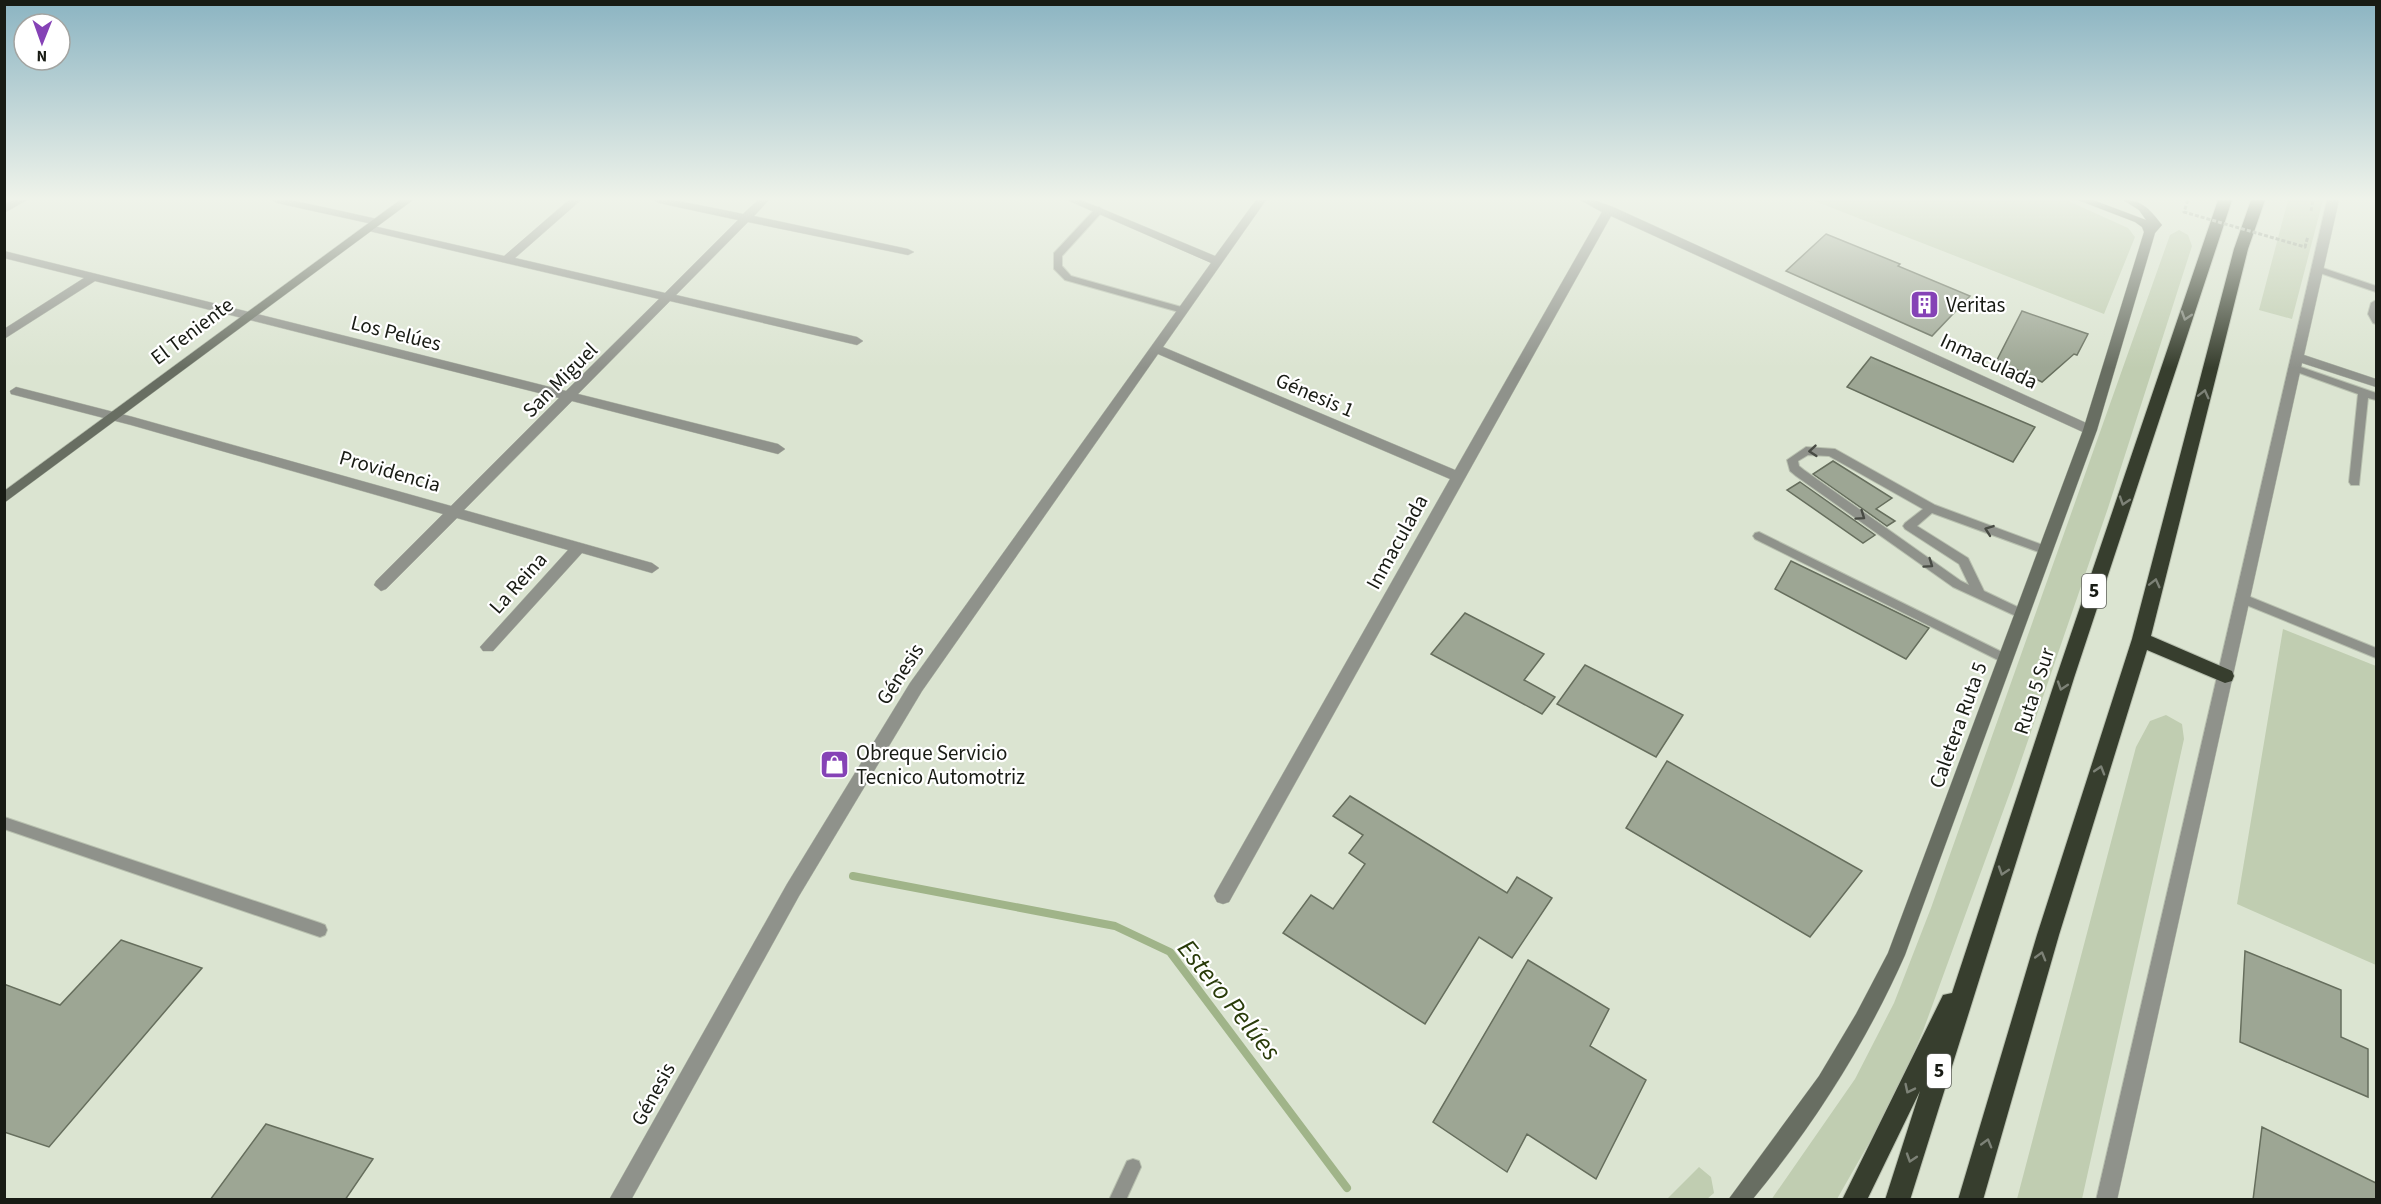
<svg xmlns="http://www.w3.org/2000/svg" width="2381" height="1204" font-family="'Source Sans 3',sans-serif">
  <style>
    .green { fill: #c0cdb1 }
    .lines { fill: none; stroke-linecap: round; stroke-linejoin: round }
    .stream { stroke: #a0b489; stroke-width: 8 }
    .building { fill: #9da694; stroke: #666e5d; stroke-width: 1.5 }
    .lane-casing { stroke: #b8c0af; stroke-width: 2 }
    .street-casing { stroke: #b8c0af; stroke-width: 1 }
    .secondary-casing { stroke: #b8c0af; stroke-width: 1 }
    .highway-casing { stroke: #b8c0af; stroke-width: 2 }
    .path { stroke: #949b8d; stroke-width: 3; stroke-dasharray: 4 2; stroke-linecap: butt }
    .lane { fill: #8f928b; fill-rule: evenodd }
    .street { fill: #8f928b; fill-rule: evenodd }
    .secondary { fill: #686e62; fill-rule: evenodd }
    .highway { fill: #373e2e; fill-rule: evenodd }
    .path-bridge { stroke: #949b8d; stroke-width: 3; stroke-dasharray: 4 2; stroke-linecap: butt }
    .oneway { stroke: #7d8277 }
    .oneway2 { stroke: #484b44 }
    .labels { text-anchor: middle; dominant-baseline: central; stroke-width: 4.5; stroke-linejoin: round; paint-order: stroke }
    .shield { fill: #fff; stroke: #5d5f5a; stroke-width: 1.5 }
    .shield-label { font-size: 20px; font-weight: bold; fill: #181b14 }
    .poi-label { font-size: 21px; fill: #181b14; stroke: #fff; text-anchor: start }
    .street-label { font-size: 21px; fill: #181b14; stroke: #fff }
    .near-water-label { font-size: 27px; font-style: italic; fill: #293b09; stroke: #fff }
  </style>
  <rect width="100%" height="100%" fill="#dbe4d1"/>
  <path class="green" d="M1812 200H2066L2128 228 2135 237 2104 314Z
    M2288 200H2323L2292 319 2259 310Z
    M2179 230 2188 235 2192 246 2108 508 2013 784 1923 1031 1893 1101 1837 1199 1771 1200 1855 1079 1894 1003 1931 908 2170 235Z
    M2283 629 2376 666V965L2237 904Z
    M2166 715 2182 724 2184 739 2082 1199H2017L2136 747 2150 721Z
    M1699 1167 1711 1177 1714 1193 1707 1199H1667Z"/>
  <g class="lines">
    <path class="stream" d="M853 876 1115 926 1170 952 1347 1188"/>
  </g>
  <path class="building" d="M1826 234 1900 264 1898 266 1970 296 1932 336 1786 271Z
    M2022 311 2088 334 2077 355 2074 354 2042 382 1997 360Z
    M1871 357 2035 427 2013 462 1847 387Z
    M1833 461 1892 498 1876 509 1895 521 1887 526 1813 474Z
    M1800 482 1875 535 1863 543 1787 490Z
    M1791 561 1882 605 1929 628 1906 659 1775 589Z
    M1465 613 1544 654 1524 680 1555 697 1542 714 1431 654Z
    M1585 665 1683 715 1656 757 1557 704Z
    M1667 761 1862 871 1810 937 1626 828Z
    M1350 796 1507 893 1517 877 1552 898 1512 958 1479 937 1425 1024 1283 933 1311 895 1333 909 1365 864 1349 853 1363 835 1333 816Z
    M121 940 202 968 49 1147 4 1132V984L60 1005Z
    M2245 951 2341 990V1037L2368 1049V1097L2240 1042Z
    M1528 960 1609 1009 1590 1046 1646 1080 1596 1179 1527 1134 1507 1172 1433 1122Z
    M266 1124 373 1159 345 1200H210Z
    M2262 1127 2376 1183V1200H2253Z"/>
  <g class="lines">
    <defs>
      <path id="lane" d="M1099 207 1103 210 1102 212 1062 256V266L1071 276 1185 308V312H1179L1065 280 1054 269V253L1096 208Z
        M2317 266 2376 286V292L2314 271V267Z
        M2376 300V324L2373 323 2368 314 2371 303Z
        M2295 365 2376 393V400L2368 398 2359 485H2351L2349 482 2358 394 2291 370 2290 368Z
        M1806 447 1835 449 1935 505 2048 547 2050 550 2048 553 2044 554 1932 513 1917 526 1968 558 1984 591 2026 611 2028 614 2026 617H2018L1953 587 1796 476 1790 471 1787 460ZM1808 455 1829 456 1923 509 1905 523 1903 526 1905 529 1959 564 1969 585 1961 581 1804 470 1799 466 1798 461Z
        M1759 532 2010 656 2012 659 2010 662H2002L1755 539 1753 536 1755 533Z
        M2243 594 2376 648V658L2239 602 2237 599Z
        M4 817 320 923 325 925 327 930 325 935 320 937 4 829Z
        M1133 1159 1139 1161 1141 1167 1126 1200H1109L1127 1161Z"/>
      <path id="street" d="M13 200H27L4 213V205Z
        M271 200H291L377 219 383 222 377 225 277 203Z
        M569 200H581L515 258 665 293 738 220 659 203 654 200H674L743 214 758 200H769L754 216 908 249 914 252 908 255 748 222 676 295 857 337 863 341 857 345 670 301 578 394 778 444 785 449 778 454 572 401 464 510 652 563 659 568 652 573 582 553 493 651H483L480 647 568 550 457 518 386 589 381 591 374 585 376 581 443 514 131 425 11 394 10 391 16 387 133 417 451 506 559 398 95 281 4 339V329L84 278 4 258V251L566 391 659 299 369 231 363 228 369 225 504 256Z
        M1067 200H1081L1215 256 1256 200H1266L1163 347 1455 470 1602 212 1580 200H1594L1613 207 2095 427 2097 430 2090 434 2085 433 1611 216 1229 902 1223 904 1217 902 1214 896 1217 890 1450 479 1158 354 922 691 799 896 631 1200H609L787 884 910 683 1211 263Z
        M2327 200H2339L2304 355 2376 379V387L2302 363 2117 1200H2096Z"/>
      <path id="secondary" d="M400 200H413L4 503V491Z
        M2078 200H2093L2146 220 2139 210 2123 200C2143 200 2150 210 2162 225L2155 233 2097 430 1905 955C1866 1043 1814 1125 1752 1200H1728L1819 1076 1856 1014 1888 953 2083 430 2144 232 2142 227 2135 222Z"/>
      <path id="highway" d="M2218 200H2232L2074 678 1910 1200H1885L1920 1091 1867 1200H1842L1943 995 1952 993 2056 678Z
        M2251 200H2265L2248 249 2151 636 2232 671 2234 676 2232 681 2225 683 2147 650 2059 935 1983 1200H1958L2037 935 2132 639 2234 249Z"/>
    </defs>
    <use href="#lane" class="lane-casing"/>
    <use href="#street" class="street-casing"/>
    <use href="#secondary" class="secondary-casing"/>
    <use href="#highway" class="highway-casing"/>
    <path class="path" d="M2311 211 2313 200"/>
    <use href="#lane" class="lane"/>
    <use href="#street" class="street"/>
    <use href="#secondary" class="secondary"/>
    <use href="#highway" class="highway"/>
    <path class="path-bridge" d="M2188 200 2184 212 2305 247 2308 236"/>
  </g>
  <defs><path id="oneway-chevron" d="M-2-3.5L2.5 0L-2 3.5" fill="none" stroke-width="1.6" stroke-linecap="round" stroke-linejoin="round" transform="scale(1.5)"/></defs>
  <g class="oneway">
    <use href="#oneway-chevron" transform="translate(2186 316) rotate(108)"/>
    <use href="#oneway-chevron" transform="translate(2204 394) rotate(-76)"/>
    <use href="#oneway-chevron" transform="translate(2124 501) rotate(108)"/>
    <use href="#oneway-chevron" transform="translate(2155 583) rotate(-76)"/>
    <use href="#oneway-chevron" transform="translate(2062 686) rotate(108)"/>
    <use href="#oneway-chevron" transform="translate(2100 770) rotate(-73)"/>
    <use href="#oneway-chevron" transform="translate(2003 871) rotate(108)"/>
    <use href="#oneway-chevron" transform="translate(2041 956) rotate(-74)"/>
    <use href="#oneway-chevron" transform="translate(1909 1089) rotate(116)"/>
    <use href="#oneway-chevron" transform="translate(1987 1143) rotate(-74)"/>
    <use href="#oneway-chevron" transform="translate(1911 1158) rotate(108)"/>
  </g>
  <g class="oneway2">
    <use href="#oneway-chevron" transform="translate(1813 451) rotate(175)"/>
    <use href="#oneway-chevron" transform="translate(1861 516) rotate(35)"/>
    <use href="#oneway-chevron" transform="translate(1989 530) rotate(-160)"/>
    <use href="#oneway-chevron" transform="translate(1929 564) rotate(35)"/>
  </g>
  <linearGradient id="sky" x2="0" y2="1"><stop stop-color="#8bb4c2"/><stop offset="0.54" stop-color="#eff3ea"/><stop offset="1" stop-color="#eff3ea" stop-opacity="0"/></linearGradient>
  <rect width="2381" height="368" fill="url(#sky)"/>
  <defs>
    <symbol id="building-square" viewBox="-11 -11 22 22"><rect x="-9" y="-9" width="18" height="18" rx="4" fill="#8542b6" stroke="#fff"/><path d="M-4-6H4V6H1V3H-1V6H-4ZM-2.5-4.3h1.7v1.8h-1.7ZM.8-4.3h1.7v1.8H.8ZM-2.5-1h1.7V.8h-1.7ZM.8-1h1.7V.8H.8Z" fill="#fff"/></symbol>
    <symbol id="shop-square" viewBox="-11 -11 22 22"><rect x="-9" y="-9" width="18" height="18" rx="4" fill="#8542b6" stroke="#fff"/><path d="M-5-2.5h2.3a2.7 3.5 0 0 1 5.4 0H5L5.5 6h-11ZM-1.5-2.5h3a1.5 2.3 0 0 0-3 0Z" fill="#fff"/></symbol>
  </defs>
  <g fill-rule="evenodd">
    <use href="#building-square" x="1908" y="288" width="33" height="33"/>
    <use href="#shop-square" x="818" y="748" width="33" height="33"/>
  </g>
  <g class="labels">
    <g class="shield">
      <rect x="2082" y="574" width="24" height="34" rx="4.5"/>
      <rect x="1927" y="1054" width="24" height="34" rx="4.5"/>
    </g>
    <g class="shield-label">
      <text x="2094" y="591">5</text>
      <text x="1939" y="1071">5</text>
    </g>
    <g class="poi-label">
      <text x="1946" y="305">Veritas</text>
      <text x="856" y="753">Obreque Servicio<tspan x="856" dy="24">Tecnico Automotriz</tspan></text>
    </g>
    <g class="street-label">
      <text transform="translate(192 331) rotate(-37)">El Teniente</text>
      <text transform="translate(396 333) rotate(14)">Los Pelúes</text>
      <text transform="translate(1989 361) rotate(25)">Inmaculada</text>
      <text transform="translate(560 380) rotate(-45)">San Miguel</text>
      <text transform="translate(1315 395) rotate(23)">Génesis 1</text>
      <text transform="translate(390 471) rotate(16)">Providencia</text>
      <text transform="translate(1397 542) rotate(-61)">Inmaculada</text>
      <text transform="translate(518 583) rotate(-48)">La Reina</text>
      <text transform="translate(900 674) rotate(-57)">Génesis</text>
      <text transform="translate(2034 691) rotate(-72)">Ruta 5 Sur</text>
      <text transform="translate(1958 725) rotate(-70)">Caletera Ruta 5</text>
      <text transform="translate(653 1094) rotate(-61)">Génesis</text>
    </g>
    <g class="near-water-label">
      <text transform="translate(1229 1000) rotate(51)">Estero Pelúes</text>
    </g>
  </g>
  <rect width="2381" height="1204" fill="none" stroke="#181b14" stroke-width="12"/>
  <g transform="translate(42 42) rotate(181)"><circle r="28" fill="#ffffff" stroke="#a3a4a1" stroke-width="1.5"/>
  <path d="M0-4.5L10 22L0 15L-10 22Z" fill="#8542b6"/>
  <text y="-9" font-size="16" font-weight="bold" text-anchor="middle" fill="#181b14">N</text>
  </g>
</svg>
